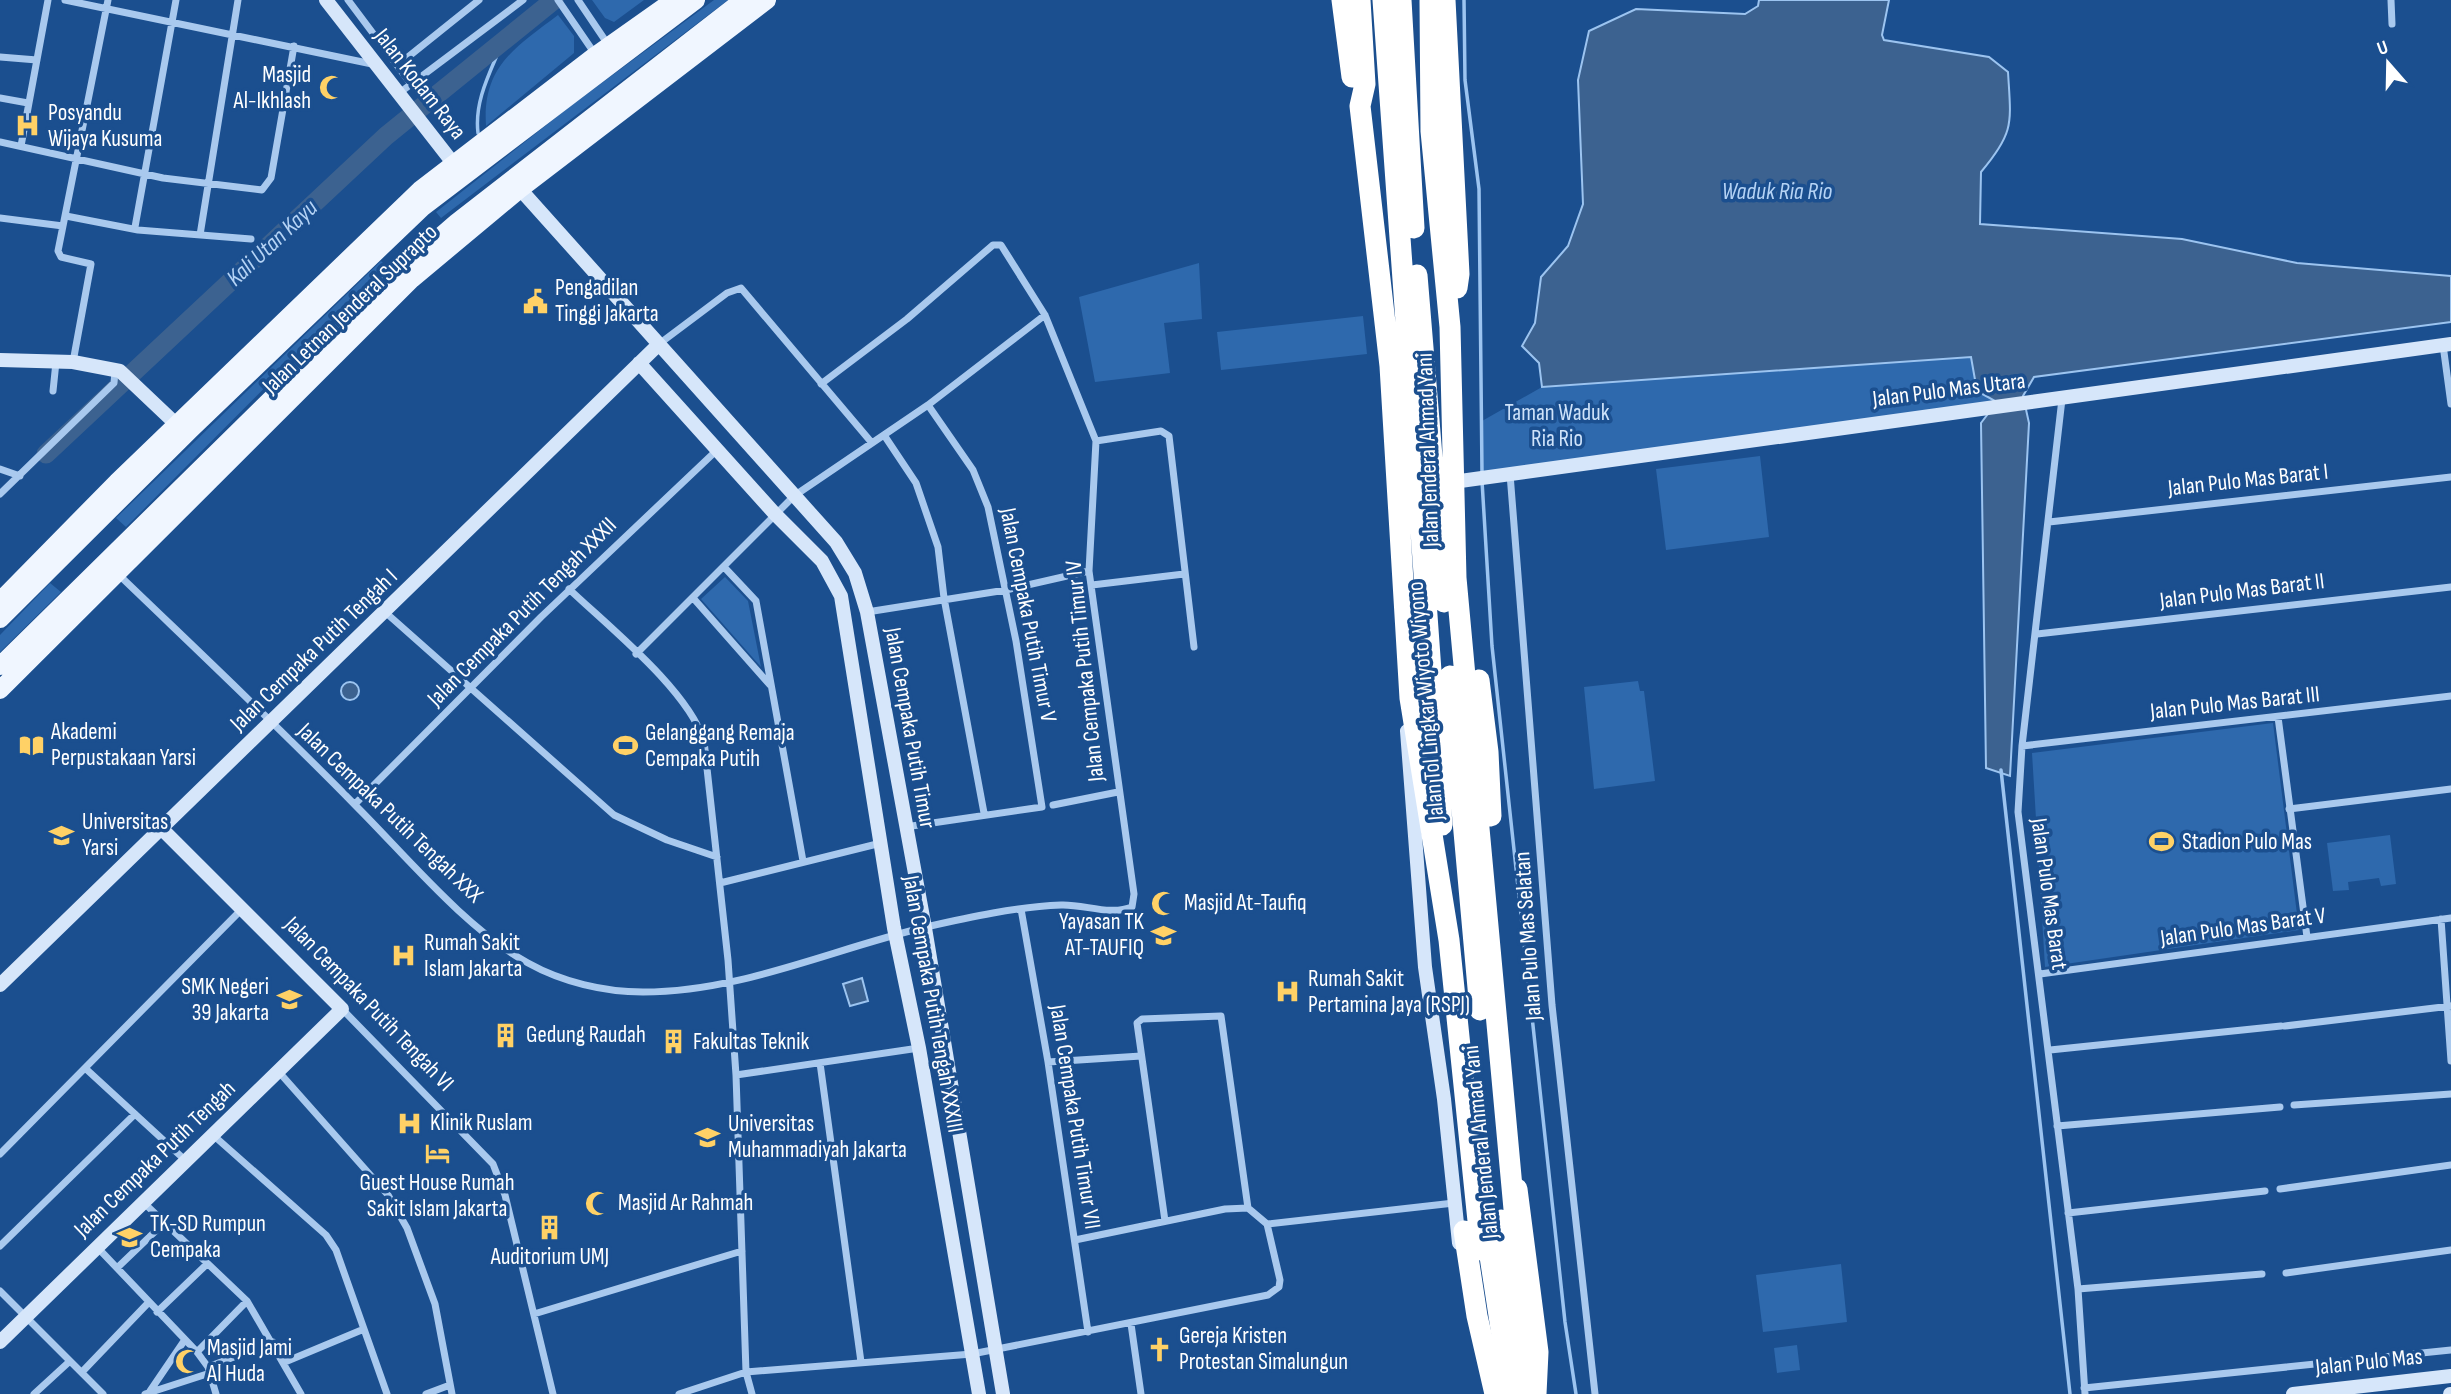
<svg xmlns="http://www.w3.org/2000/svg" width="2451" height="1394" font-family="'Sofia Sans Condensed',sans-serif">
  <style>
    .green { fill: #2e69ad }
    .water { fill: #3c6290; stroke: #9cc4f0; stroke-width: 2 }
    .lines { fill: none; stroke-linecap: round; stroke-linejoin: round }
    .stream { stroke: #9cc4f0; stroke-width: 3.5 }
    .river { stroke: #3c6290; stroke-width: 19 }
    .street { stroke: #a9c9ee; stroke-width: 7 }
    .secondary { stroke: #d6e6fa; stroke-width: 14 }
    .primary { stroke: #f0f6ff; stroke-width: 18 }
    .highway { stroke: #fff; stroke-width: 21 }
    .highway-bridge { stroke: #fff; stroke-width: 21 }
    .labels { text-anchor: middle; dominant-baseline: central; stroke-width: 7; stroke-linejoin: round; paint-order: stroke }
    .poi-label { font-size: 23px; fill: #fff; stroke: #1b4f8f; text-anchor: start }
    .street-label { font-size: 23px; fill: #fff; stroke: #1b4f8f }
    .park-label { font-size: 23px; fill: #cfe3fa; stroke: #1b4f8f }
    .water-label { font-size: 24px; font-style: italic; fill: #b5d3f5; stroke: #1b4f8f }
  </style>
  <rect width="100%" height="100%" fill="#1b4f8f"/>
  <path class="green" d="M592 0H644L614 22 605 18Z
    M714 0H728L441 218 436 212 568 108Z
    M558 15 574 36V53L486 126C482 66 516 47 558 15Z
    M381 261 386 266 126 527 116 518Z
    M1199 263 1202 319 1164 323 1170 373 1095 382 1079 297Z
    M1363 316 1367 354 1221 370 1217 332Z
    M1971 357 1977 391 1997 401 1483 477 1482 421 1542 387Z
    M1760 456 1769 537 1666 550 1656 469Z
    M725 577 748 601 761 667 701 599Z
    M50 583 61 592 0 652V635Z
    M1638 681 1640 691H1644L1655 781 1594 789 1584 687Z
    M2273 723 2299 930 2045 967 2032 753Z
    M2390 835 2396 884 2381 886 2379 878 2348 882 2349 890 2333 891 2327 843Z
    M1841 1264 1847 1322 1763 1332 1756 1275Z
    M1797 1345 1800 1370 1777 1373 1774 1348Z"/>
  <path class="water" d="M1759 0H1889L1882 35 1884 40 1989 57 2008 72C2011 123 2015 132 1981 172L1980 224 2182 239 2297 263 2451 276V322L2034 377 2023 396 2029 423 2010 776 1986 768 1981 423 1997 402 1977 391 1971 357 1542 387 1539 363 1522 346 1535 323 1541 277 1568 246 1583 204 1578 80 1589 31 1636 9 1745 14 1758 6Z
    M341 691a9 9 0 1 1 18 0a9 9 0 1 1-18 0Z
    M862 978 868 1001 850 1006 843 984Z"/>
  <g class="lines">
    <path class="stream" d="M1464 0 1465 80 1479 189 1482 473
      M478 133C474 100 491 71 503 41
      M1482 481 1492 646 1565 1322 1576 1394
      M2001 770 2070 1394"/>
    <path class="river" d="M46 454 386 136 554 0"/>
    <path class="street" d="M65 0 372 64
      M348 0 411 84
      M558 0 595 54
      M578 0 609 46
      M2391 0 2392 24
      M0 57 37 60
      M398 65 479 0
      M398 94 523 0
      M0 98 28 103
      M0 142 163 178 262 190 271 178 294 46
      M21 146 48 0
      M66 216 138 230 251 239
      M0 218 63 226
      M135 227 176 0
      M200 235 238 0
      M659 344 727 293 741 288 872 443
      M2443 345 2451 404
      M73 362 91 264 61 257 58 251 108 0
      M53 391 56 362
      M2062 399 2022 746 2018 812 2078 1289 2085 1394
      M884 435 916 483 938 547 944 598 984 813
      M1096 441 1161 431 1169 436 1194 647
      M0 469 20 476
      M1510 474 1552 1005 1595 1394
      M0 494 114 383 115 371
      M2049 522 2451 477
      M725 568 756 601 803 861
      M118 574C198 651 280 728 357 807 407 857 466 929 528 963 562 982 604 992 643 992 741 992 832 949 926 927 970 917 1016 907 1061 905 1084 904 1110 916 1132 907L1134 894 1089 571 1096 441 1045 315 1001 245H993L907 319 821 384
      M1092 585 1184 574
      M569 589C609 627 688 690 704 741L728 960 736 1075 746 1372 752 1394
      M694 599 770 685
      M385 612 614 815 667 840 717 857
      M867 612 1006 590 1089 571
      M2037 634 2451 587
      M636 654 794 496 928 405 1045 315
      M2278 717 2307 937
      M2022 746 2451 696
      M355 804 541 617 717 450
      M1053 805 1118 792
      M2289 809 2451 789
      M905 827 1042 807 1016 641 988 507 973 470 928 405
      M720 883 881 843
      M1021 909 1048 1062 1088 1332
      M2441 919 2451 1061
      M2040 974 2451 918
      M342 1009 493 1164 505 1195 553 1394
      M2285 1026 2451 1006
      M2050 1050 2281 1026
      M1048 1062 1141 1056
      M820 1063 861 1362
      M85 1068 185 1160
      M278 1071 388 1195 407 1228 435 1304 452 1394
      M736 1075 919 1048
      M2294 1105 2451 1094
      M2057 1126 2280 1107
      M213 1135 326 1235 336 1250 387 1394
      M0 1154 243 908
      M2280 1189 2451 1165
      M143 1202 247 1301 301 1394
      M2068 1213 2265 1191
      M1165 1221 1137 1023 1142 1019 1221 1016 1248 1208
      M1267 1224 1454 1203
      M1075 1240 1225 1209 1248 1208
      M0 1246 135 1114
      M97 1247 197 1352 208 1367 216 1394
      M117 1268 165 1222
      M2286 1273 2451 1250
      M2078 1289 2262 1274
      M0 1291 103 1394
      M157 1312 207 1264
      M534 1314 742 1251
      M1131 1324 1141 1394
      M197 1352 247 1301
      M285 1362 364 1329
      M208 1367 273 1342
      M82 1372 149 1302
      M2084 1388 2451 1350
      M150 1391 184 1341
      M34 1394 70 1361
      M145 1394 210 1373
      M426 1394 450 1385
      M679 1394 746 1372 972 1354 1268 1295 1279 1287 1280 1280 1267 1224 1248 1208"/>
    <path class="secondary" d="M326 0 453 163
      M520 189 836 542 855 573 867 612 925 928 1003 1394
      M0 360 73 362 120 371 177 425
      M639 363 775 514 822 561 841 596 894 928 919 1048 979 1394
      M1453 482 2451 344
      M1407 731 1425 967 1444 1099 1459 1243
      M0 985 658 345
      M0 1342 342 1009 161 828
      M2293 1394 2451 1376
      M2450 1394H2451"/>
    <path class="primary" d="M0 601 117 482 420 190 596 55 674 0
      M0 619 191 429 423 207 696 0
      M0 666 404 268 457 222 743 0
      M0 690 412 279 520 189 767 0"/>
    <path class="highway" d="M1342 0 1352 77
      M1360 0 1365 84 1360 106 1390 366 1410 698 1449 940 1481 1250
      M1383 0 1442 825
      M1401 0 1414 228
      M1430 0 1431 131 1450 327 1456 578 1514 1209
      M1445 0 1459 274 1457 288
      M1417 275 1444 602
      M1450 676 1480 1010
      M1479 680 1488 752 1491 816
      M1464 1231 1477 1316 1495 1394"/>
    <path class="highway-bridge" d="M1517 1189 1538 1352 1536 1394
      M1501 1220 1529 1387
      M1486 1230 1511 1394"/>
  </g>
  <defs>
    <symbol id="mosque-bare" viewBox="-9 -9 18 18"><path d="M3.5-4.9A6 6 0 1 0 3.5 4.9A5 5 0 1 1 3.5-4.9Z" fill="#ffd166" stroke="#1b4f8f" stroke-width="2.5" paint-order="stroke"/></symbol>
    <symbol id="hospital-bare" viewBox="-9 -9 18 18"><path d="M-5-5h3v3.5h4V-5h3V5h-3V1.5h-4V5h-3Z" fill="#ffd166" stroke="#1b4f8f" stroke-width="2.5" paint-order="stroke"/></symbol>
    <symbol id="civic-bare" viewBox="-9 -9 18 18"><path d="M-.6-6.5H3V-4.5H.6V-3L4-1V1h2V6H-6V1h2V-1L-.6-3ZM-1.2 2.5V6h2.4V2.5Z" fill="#ffd166" stroke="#1b4f8f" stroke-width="2.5" paint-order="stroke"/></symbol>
    <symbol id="library-bare" viewBox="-9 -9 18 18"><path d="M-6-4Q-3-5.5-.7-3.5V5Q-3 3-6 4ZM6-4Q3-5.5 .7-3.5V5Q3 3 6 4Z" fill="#ffd166" stroke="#1b4f8f" stroke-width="2.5" paint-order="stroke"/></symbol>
    <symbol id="stadium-bare" viewBox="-9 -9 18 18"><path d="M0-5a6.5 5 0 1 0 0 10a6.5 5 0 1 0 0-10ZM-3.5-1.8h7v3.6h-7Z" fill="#ffd166" stroke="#1b4f8f" stroke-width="2.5" paint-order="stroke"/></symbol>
    <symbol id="university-bare" viewBox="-9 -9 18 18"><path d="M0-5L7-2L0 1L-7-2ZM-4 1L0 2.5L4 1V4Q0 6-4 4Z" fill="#ffd166" stroke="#1b4f8f" stroke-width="2.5" paint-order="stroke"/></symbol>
    <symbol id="school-bare" viewBox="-9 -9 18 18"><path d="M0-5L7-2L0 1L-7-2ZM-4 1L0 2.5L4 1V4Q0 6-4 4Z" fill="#ffd166" stroke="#1b4f8f" stroke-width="2.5" paint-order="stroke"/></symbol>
    <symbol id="building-bare" viewBox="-9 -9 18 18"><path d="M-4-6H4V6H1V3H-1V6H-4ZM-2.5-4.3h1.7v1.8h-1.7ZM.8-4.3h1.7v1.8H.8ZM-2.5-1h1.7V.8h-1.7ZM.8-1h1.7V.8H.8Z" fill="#ffd166" stroke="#1b4f8f" stroke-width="2.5" paint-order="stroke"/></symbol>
    <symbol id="hotel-bare" viewBox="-9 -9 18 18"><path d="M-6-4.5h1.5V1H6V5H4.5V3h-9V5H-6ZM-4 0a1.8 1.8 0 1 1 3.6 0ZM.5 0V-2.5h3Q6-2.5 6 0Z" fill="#ffd166" stroke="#1b4f8f" stroke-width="2.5" paint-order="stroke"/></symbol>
    <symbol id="church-bare" viewBox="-9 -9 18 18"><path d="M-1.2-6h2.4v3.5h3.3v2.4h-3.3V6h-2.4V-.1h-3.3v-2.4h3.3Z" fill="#ffd166" stroke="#1b4f8f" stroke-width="2.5" paint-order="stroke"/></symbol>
  </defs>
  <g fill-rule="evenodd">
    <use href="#mosque-bare" x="314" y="70" width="35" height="35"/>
    <use href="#hospital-bare" x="10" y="108" width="35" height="35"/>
    <use href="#civic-bare" x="518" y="284" width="35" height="35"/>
    <use href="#library-bare" x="14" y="728" width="35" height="35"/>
    <use href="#stadium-bare" x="608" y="728" width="35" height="35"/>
    <use href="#university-bare" x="44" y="818" width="35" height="35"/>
    <use href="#stadium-bare" x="2144" y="824" width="35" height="35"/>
    <use href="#mosque-bare" x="1146" y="886" width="35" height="35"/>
    <use href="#school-bare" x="1146" y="918" width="35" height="35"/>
    <use href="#hospital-bare" x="386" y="938" width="35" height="35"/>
    <use href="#hospital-bare" x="1270" y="974" width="35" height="35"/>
    <use href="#school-bare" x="272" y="982" width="35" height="35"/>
    <use href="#building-bare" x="488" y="1018" width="35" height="35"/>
    <use href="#building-bare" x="656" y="1024" width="35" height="35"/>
    <use href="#hospital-bare" x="392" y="1106" width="35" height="35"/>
    <use href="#university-bare" x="690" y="1120" width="35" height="35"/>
    <use href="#hotel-bare" x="420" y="1136" width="35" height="35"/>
    <use href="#mosque-bare" x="580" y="1186" width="35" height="35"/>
    <use href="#building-bare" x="532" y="1210" width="35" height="35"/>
    <use href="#school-bare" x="112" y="1220" width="35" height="35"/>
    <use href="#church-bare" x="1142" y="1332" width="35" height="35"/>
    <use href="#mosque-bare" x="170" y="1344" width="35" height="35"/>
  </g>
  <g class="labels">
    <g class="poi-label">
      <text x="311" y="75" text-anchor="end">Masjid<tspan x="311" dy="26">Al-Ikhlash</tspan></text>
      <text x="48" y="113">Posyandu<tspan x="48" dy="26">Wijaya Kusuma</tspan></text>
      <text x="555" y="288">Pengadilan<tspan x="555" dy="26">Tinggi Jakarta</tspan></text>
      <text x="51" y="732">Akademi<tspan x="51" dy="26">Perpustakaan Yarsi</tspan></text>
      <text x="645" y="733">Gelanggang Remaja<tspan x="645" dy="26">Cempaka Putih</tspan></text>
      <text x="82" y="822">Universitas<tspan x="82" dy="26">Yarsi</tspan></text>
      <text x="2182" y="842">Stadion Pulo Mas</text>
      <text x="1184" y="903">Masjid At-Taufiq</text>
      <text x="1144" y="922" text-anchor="end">Yayasan TK<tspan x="1144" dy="26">AT-TAUFIQ</tspan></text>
      <text x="424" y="943">Rumah Sakit<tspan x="424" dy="26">Islam Jakarta</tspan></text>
      <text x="1308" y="979">Rumah Sakit<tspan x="1308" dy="26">Pertamina Jaya (RSPJ)</tspan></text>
      <text x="269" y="987" text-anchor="end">SMK Negeri<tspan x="269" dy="26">39 Jakarta</tspan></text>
      <text x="526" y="1035">Gedung Raudah</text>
      <text x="693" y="1042">Fakultas Teknik</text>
      <text x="430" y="1123">Klinik Ruslam</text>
      <text x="728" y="1124">Universitas<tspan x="728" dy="26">Muhammadiyah Jakarta</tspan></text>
      <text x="437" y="1183" text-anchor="middle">Guest House Rumah<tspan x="437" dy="26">Sakit Islam Jakarta</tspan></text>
      <text x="618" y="1203">Masjid Ar Rahmah</text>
      <text x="150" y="1224">TK-SD Rumpun<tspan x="150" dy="26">Cempaka</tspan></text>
      <text x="550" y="1257" text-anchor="middle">Auditorium UMJ</text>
      <text x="1179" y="1336">Gereja Kristen<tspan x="1179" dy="26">Protestan Simalungun</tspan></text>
      <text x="207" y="1348">Masjid Jami<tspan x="207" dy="26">Al Huda</tspan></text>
    </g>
    <g class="street-label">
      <text transform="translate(420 84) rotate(52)">Jalan Kodam Raya</text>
      <text transform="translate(350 309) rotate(-44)">Jalan Letnan Jenderal Suprapto</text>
      <text transform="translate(1949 390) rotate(-7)">Jalan Pulo Mas Utara</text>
      <text transform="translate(1428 450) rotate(-92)">Jalan Jenderal Ahmad Yani</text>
      <text transform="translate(2248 480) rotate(-6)">Jalan Pulo Mas Barat I</text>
      <text transform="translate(2242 591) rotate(-7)">Jalan Pulo Mas Barat II</text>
      <text transform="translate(522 612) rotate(-45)">Jalan Cempaka Putih Tengah XXXII</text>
      <text transform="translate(1028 615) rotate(79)">Jalan Cempaka Putih Timur V</text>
      <text transform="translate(314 650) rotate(-44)">Jalan Cempaka Putih Tengah I</text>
      <text transform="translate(1085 671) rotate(-96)">Jalan Cempaka Putih Timur IV</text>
      <text transform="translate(1426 701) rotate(-95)">Jalan Tol Lingkar Wiyoto Wiyono</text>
      <text transform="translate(2235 703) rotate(-6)">Jalan Pulo Mas Barat III</text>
      <text transform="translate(910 728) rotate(80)">Jalan Cempaka Putih Timur</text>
      <text transform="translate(390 813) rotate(44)">Jalan Cempaka Putih Tengah XXX</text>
      <text transform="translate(2049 894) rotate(82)">Jalan Pulo Mas Barat</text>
      <text transform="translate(2243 927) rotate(-8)">Jalan Pulo Mas Barat V</text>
      <text transform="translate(1528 936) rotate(-94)">Jalan Pulo Mas Selatan</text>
      <text transform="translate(369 1004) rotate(46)">Jalan Cempaka Putih Tengah VI</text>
      <text transform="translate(933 1004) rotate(80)">Jalan Cempaka Putih Tengah XXXIII</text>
      <text transform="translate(1075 1117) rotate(81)">Jalan Cempaka Putih Timur VII</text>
      <text transform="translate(1481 1142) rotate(-96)">Jalan Jenderal Ahmad Yani</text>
      <text transform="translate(155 1159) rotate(-44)">Jalan Cempaka Putih Tengah</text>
      <text transform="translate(2369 1362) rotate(-6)">Jalan Pulo Mas</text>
    </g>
    <g class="park-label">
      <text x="1557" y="413">Taman Waduk<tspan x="1557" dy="26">Ria Rio</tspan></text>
    </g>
    <g class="water-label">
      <text x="1777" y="191">Waduk Ria Rio</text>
      <text transform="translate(272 243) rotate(-43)">Kali Utan Kayu</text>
    </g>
  </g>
  <g transform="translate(2388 63) rotate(340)" stroke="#1b4f8f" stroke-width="5" paint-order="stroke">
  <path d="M0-5L12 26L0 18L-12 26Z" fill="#ffffff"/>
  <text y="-10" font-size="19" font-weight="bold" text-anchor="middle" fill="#ffffff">U</text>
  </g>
</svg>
